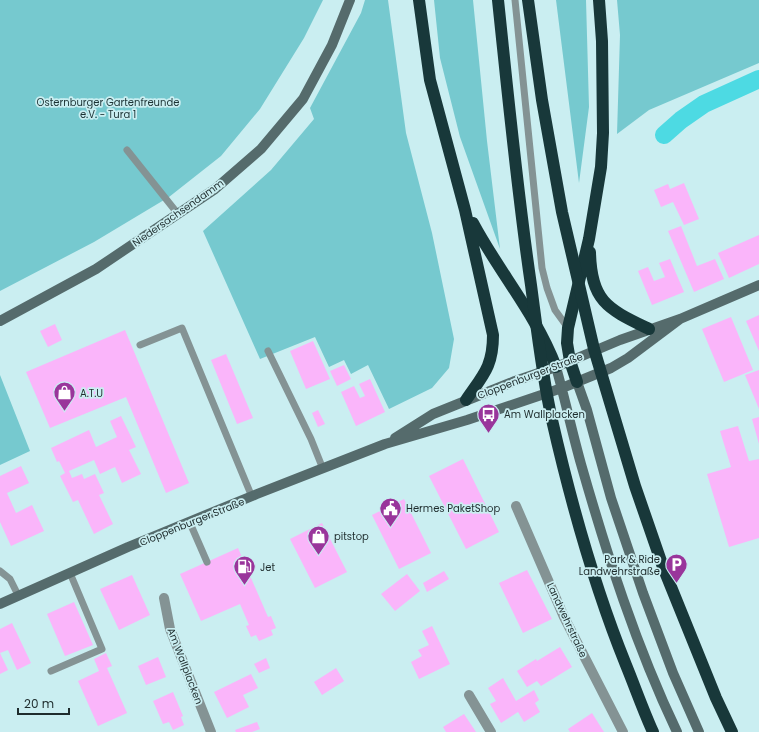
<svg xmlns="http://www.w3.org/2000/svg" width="759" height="732" font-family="Poppins,sans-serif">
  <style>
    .green { fill: #76c9cf }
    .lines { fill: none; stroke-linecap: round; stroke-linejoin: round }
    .canal { stroke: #4ddae3; stroke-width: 18 }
    .building { fill: #fab5fa }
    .lane { stroke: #849394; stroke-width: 7 }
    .street { stroke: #849394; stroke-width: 10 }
    .secondary { stroke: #556b6c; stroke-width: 10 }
    .highway { stroke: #18383a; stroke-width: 12 }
    .highway-bridge { stroke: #18383a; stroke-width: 12 }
    .labels { text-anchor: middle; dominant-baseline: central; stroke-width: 3.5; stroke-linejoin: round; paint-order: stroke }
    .park-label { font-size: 10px; fill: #1c3335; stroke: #caeef1 }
    .street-label { font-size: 10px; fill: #1e2c2d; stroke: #caeef1 }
    .poi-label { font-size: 10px; fill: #1e2c2d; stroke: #caeef1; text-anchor: start }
  </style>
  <rect width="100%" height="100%" fill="#caeef1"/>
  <path class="green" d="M0 0H323L304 38 260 109 221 156 169 197 94 242 0 291Z
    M365 0H388L406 133 432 233 454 339 449 368 432 388 389 409 368 365 351 374 344 360 329 367 315 337 260 359 203 231 271 170 314 119 310 108 361 13Z
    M434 0H473L487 141 500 249 460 137 440 58Z
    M556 0H586L589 107 579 183Z
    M617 0H759V63L649 110 617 134 620 35Z
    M0 375 30 451 0 465Z"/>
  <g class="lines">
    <path class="canal" d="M664 135 681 120 704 104 759 79"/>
  </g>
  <path class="building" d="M684 183 699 219 684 225 673 202 661 207 654 190 668 184 670 189Z
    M681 226 697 266 715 259 724 279 694 292 668 231Z
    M759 235V264L729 278 718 253Z
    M670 259 684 292 652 305 638 271 648 267 654 281 665 277 659 263Z
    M759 315V351L746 321Z
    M731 317 753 370 724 382 702 329Z
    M55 324 62 340 48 347 40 331Z
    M125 330 189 483 166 493 126 397 50 428 26 372Z
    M313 341 330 379 306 389 290 351Z
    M226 354 253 418 237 424 211 360Z
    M344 365 351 379 337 386 330 371Z
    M759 370V409L745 375Z
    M370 379 385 412 356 426 341 392 354 386 360 398 365 396 359 384Z
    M318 410 325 424 318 427 312 413Z
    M121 416 136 447 129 450 141 474 122 483 115 467 100 474 94 460 69 471 72 478 82 474 84 479 95 474 104 493 99 495 113 524 94 534 78 500 73 502 60 476 65 473 59 461 57 462 51 448 89 430 96 447 117 437 110 421Z
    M759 417V444L752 419Z
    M738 426 749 461 759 459V538L729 547 707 474 731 467 720 431Z
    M463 459 499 532 466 549 429 476Z
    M21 466 29 483 7 493 16 513 32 505 44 531 11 546 0 522V476Z
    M404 499 431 553 399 569 372 515Z
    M322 523 347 572 315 588 290 539Z
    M238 548 268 617 271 616 276 628 271 630 273 635 259 641 256 635 251 637 246 626 249 625 240 604 201 621 180 574Z
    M527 570 552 619 523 633 499 583Z
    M444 571 449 579 427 592 423 583Z
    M407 574 420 591 395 611 381 594Z
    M132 575 150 615 119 630 100 589Z
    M74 602 93 645 65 656 47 614Z
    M12 623 31 663 17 670 8 650 0 653 8 670 0 674V629Z
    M432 626 450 664 419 679 411 662 422 656 418 650 429 645 422 631Z
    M560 647 572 667 541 686 537 681 527 687 517 671 536 659 537 661Z
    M106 653 112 666 107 668 127 713 98 726 78 681 99 671 94 659Z
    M158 657 166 677 146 685 138 666Z
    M266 658 270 668 259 673 254 664Z
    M336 668 344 681 322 695 314 682Z
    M251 674 258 688 243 695 249 707 227 718 214 692Z
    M503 678 516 701 534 690 539 700 535 703 540 712 524 722 518 712 501 723 490 704 496 701 488 688Z
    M173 692 183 716 181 717 184 725 173 730 169 722 163 724 153 701Z
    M592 713 604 732H570L568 729Z
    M464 714 476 732H446L443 727Z
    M257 722 260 729 252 732H236L235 730Z"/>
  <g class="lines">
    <path class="lane" d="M515 0 542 268 547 288 555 310 568 328
      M127 150 178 214
      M140 345 182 328 252 497
      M268 351 311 439 323 469
      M190 523 207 562
      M0 571 10 579 18 595
      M51 671 102 649 70 573"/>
    <path class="street" d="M516 506 564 617 623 732
      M164 598 170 629 211 732
      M469 695 491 732"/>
    <path class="secondary" d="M0 321 96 269 215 189 261 149 303 99 332 45 350 0
      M556 367C565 399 572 432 581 464 607 555 636 646 677 732
      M577 382 587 410 611 498 643 593 673 673 699 732
      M395 438 433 414 515 381 556 367 620 340 680 319 759 285
      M0 604 128 547 257 494 385 444 467 420 562 388 611 368 628 358 680 319"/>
    <path class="highway" d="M419 0 430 80 465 210 493 335C493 367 483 375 466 400
      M473 223C499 272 536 314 556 367
      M590 252C591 302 608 309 649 329
      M577 382 570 361 567 343 568 328 589 239 601 167 603 133 602 41 599 0"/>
    <path class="highway-bridge" d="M498 0C508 95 517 190 531 285 537 330 542 375 552 420 571 503 594 586 626 665 635 687 643 710 653 732
      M528 0 542 100 562 212 594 349 635 486 663 567 716 698 732 732"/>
  </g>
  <defs>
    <symbol id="shop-pin" viewBox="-11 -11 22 30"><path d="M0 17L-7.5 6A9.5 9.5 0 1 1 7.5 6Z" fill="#99359b" stroke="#caeef1"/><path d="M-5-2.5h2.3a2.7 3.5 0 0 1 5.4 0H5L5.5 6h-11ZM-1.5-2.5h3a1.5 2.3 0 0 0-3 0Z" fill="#fff"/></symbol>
    <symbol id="bus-pin" viewBox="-11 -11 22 30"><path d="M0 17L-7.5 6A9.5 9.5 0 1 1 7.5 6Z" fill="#99359b" stroke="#caeef1"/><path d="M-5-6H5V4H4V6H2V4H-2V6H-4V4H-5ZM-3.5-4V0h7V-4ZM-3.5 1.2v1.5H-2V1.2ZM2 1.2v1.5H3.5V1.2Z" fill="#fff"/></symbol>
    <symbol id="civic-pin" viewBox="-11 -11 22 30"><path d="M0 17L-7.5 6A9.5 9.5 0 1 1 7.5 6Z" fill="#99359b" stroke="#caeef1"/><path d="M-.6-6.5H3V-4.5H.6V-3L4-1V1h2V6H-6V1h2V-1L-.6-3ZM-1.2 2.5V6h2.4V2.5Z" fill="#fff"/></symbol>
    <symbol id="parking-pin" viewBox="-11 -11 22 30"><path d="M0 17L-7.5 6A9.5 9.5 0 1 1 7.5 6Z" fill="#99359b" stroke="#caeef1"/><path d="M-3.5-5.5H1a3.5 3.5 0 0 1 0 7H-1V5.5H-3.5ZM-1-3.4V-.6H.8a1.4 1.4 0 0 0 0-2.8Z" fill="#fff"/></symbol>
    <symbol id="fuel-pin" viewBox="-11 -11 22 30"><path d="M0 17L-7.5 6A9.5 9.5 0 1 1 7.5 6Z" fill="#99359b" stroke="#caeef1"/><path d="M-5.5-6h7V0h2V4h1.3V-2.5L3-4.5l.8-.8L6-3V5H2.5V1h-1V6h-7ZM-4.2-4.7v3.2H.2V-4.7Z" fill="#fff"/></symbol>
  </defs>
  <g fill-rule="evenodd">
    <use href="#shop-pin" x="52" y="380" width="25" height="34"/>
    <use href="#bus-pin" x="476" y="402" width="25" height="34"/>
    <use href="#civic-pin" x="378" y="496" width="25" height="34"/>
    <use href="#shop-pin" x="306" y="524" width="25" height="34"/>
    <use href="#parking-pin" x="664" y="552" width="25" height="34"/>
    <use href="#fuel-pin" x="232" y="554" width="25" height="34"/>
  </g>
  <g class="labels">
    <g class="park-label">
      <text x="108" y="102">Osternburger Gartenfreunde<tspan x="108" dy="12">e.V. - Tura 1</tspan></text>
    </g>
    <g class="street-label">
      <text transform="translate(178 213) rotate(-35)">Niedersachsendamm</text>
      <text transform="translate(530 376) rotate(-21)">Cloppenburger Straße</text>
      <text transform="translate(192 522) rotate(-22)">Cloppenburger Straße</text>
      <text transform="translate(567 620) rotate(65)">Landwehrstraße</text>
      <text transform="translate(185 666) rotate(69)">Am Wallplacken</text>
    </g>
    <g class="poi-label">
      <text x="80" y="393">A.T.U</text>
      <text x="504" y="414">Am Wallplacken</text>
      <text x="406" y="508">Hermes PaketShop</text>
      <text x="334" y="536">pitstop</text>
      <text x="660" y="559" text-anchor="end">Park &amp; Ride<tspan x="660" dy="12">Landwehrstraße</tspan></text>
      <text x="260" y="567">Jet</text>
    </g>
  </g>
  <path d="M18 708v6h51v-6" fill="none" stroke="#1e2c2d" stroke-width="2"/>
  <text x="24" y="708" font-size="12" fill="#1e2c2d" stroke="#caeef1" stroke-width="3" paint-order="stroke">20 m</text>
</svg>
